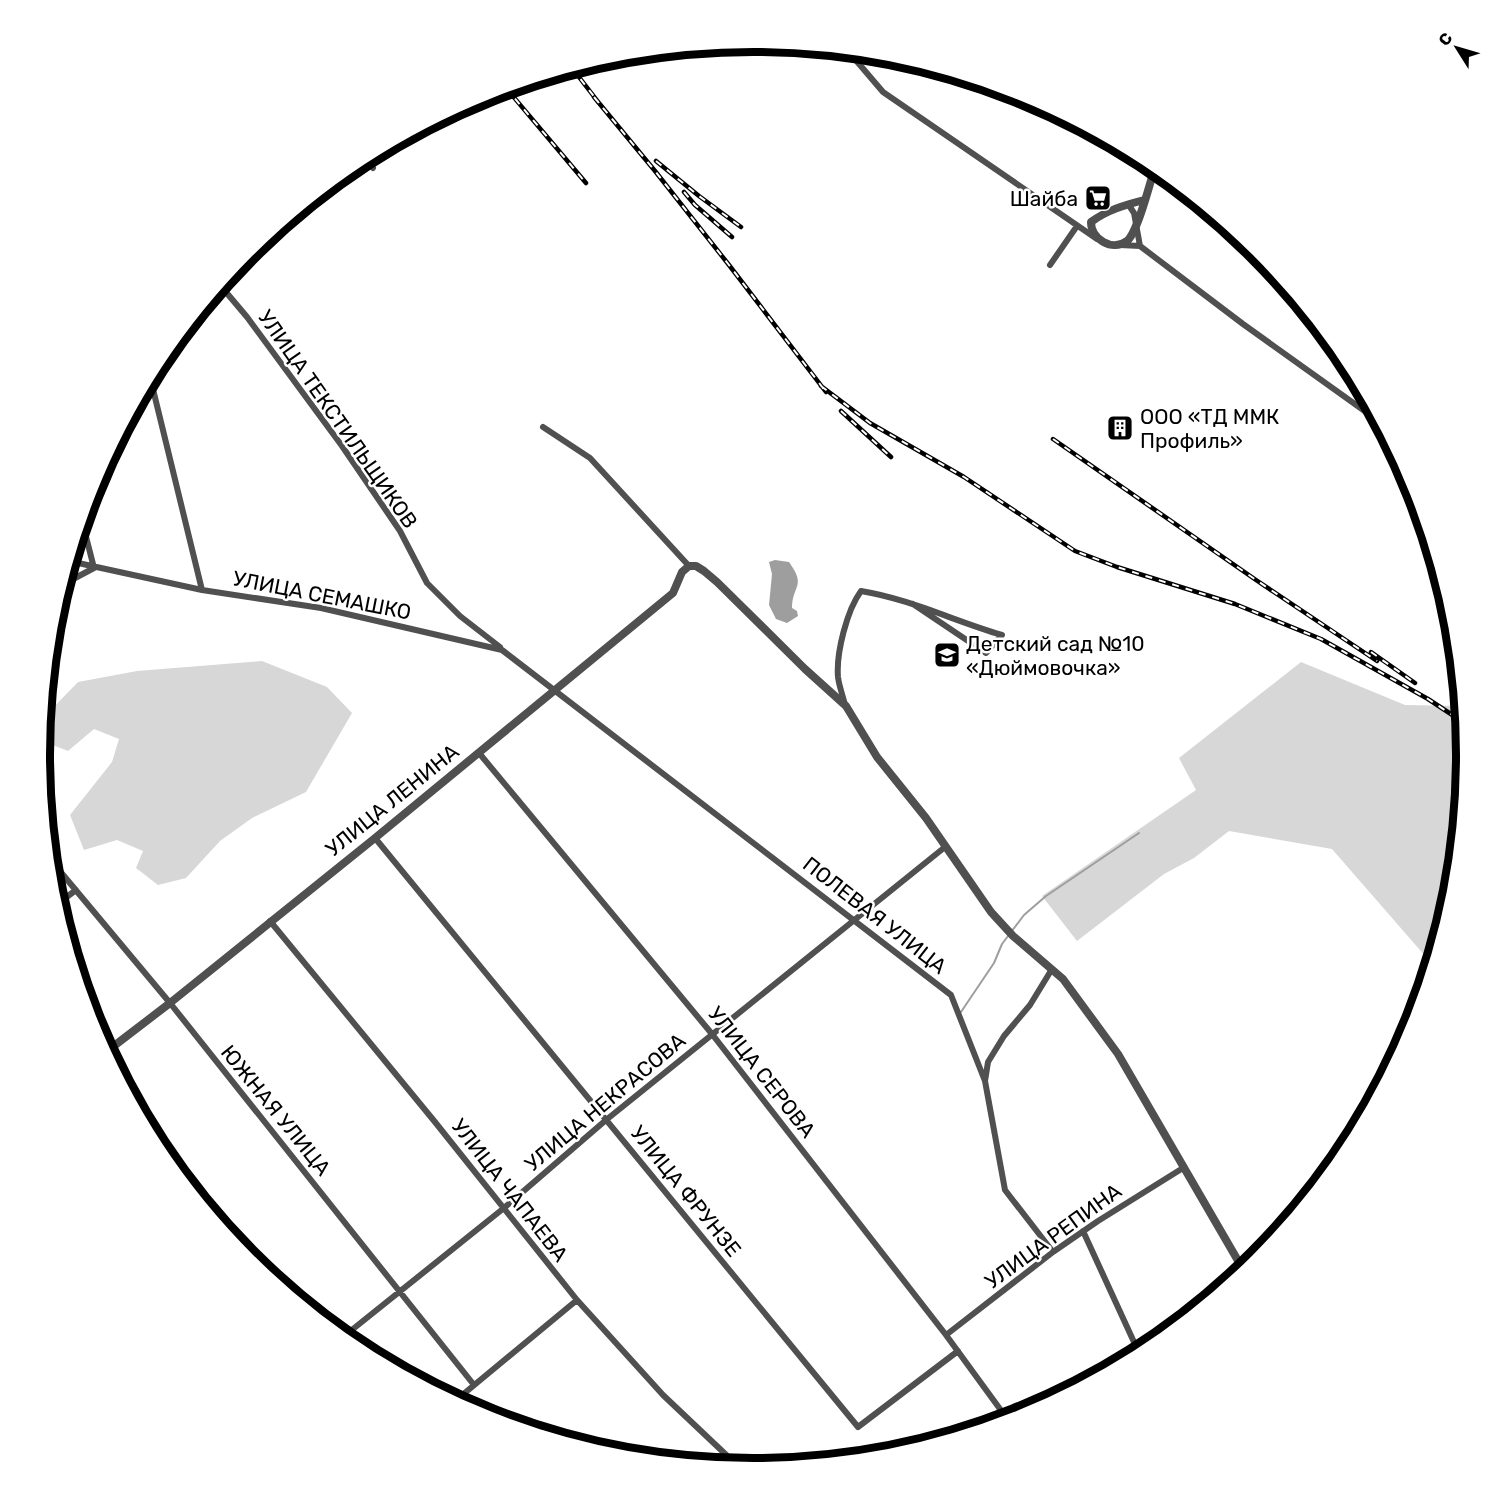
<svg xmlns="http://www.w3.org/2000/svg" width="1505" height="1510" font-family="Rubik,sans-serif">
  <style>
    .green { fill: #d7d7d7 }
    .water { fill: #9e9e9e }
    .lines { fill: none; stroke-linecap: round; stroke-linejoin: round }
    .stream { stroke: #9e9e9e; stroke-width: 2 }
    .minor { stroke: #505050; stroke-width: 6 }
    .tertiary { stroke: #505050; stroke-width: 8 }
    .rail-casing { stroke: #000; stroke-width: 4.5 }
    .rail { stroke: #fff; stroke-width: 2; stroke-dasharray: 7; stroke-linecap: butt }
    .labels { text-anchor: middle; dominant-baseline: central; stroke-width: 5; stroke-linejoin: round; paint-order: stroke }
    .poi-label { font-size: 21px; fill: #000; stroke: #fff; text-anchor: start }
    .street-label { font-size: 21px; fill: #000; stroke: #fff }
    .rim { fill: none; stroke: #000; stroke-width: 8 }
  </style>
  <rect width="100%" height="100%" fill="#fff"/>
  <path class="green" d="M262 661 327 687 352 713 306 792 252 818 220 841 186 878 158 885 136 868 143 851 117 840 84 850 70 815 112 762 119 739 94 729 68 751 45 742 41 737 43 718 78 682 137 671Z
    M1301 662 1405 705 1461 706 1466 755 1452 895 1428 976 1426 957 1332 849 1229 831 1194 858 1164 874 1077 941 1042 896 1196 790 1179 758Z"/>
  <path class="water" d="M775 560 789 562C807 587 792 585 792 608L797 611 798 616 787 623 776 619 769 605 772 574 769 562Z"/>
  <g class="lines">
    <path class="stream" d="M961 1012 994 963 1002 944 1024 915 1046 896 1139 833"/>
    <path class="minor" d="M848 51 883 92 1097 239
      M364 158 373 168
      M1128 204 1134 213 1140 246
      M296 211 310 205 349 175 345 171
      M1120 245 1140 246
      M1140 246 1243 324 1380 422
      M1050 265 1077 226
      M220 285 247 317 342 446 400 531 427 583 460 616 500 647
      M150 377 202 590
      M543 427 590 458 689 566
      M69 561 202 590 321 608 502 650 951 995 985 1081 1005 1190 1053 1252
      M62 585 94 568 82 521
      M845 705C843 696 839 686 838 677 836 653 847 610 861 591 910 599 954 621 1002 635L986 653 913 604
      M479 753 712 1034 946 1335 1008 1420
      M375 838 858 1427 958 1351
      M49 858 170 1003 474 1385
      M56 905 76 890
      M270 921 435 1122 577 1300 663 1395 739 1467
      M985 1081 988 1062 1004 1036 1030 1005 1052 969
      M1083 1231 1139 1353
      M946 1335 1053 1252 1098 1221 1183 1168
      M343 1337 504 1208 606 1120 945 847
      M455 1401 577 1300"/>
    <path class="tertiary" d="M1144 200C1125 205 1107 210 1091 222 1091 239 1112 252 1127 241 1138 232 1150 182 1155 167
      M106 1052 170 1003 375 838 673 593 682 572 689 566H696L704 571 717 582 805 669 846 706 877 757 926 818 991 912 1013 936 1063 979 1118 1054 1244 1271"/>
    <defs>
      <path id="rail" d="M572 68 599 103
        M506 88 586 183
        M494 91 498 97
        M594 97 655 171 729 265 826 392
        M656 161 699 196 741 227
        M684 192 695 205 732 237
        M821 386 870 423 964 477 1075 551 1117 567 1235 604 1321 639 1428 699 1463 722
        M841 411 891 457
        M1053 439 1256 580 1377 661
        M1371 652 1415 683"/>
    </defs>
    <use href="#rail" class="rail-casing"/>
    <use href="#rail" class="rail"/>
  </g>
  <defs>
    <symbol id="supermarket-square" viewBox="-11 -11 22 22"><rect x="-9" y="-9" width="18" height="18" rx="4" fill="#000" stroke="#fff"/><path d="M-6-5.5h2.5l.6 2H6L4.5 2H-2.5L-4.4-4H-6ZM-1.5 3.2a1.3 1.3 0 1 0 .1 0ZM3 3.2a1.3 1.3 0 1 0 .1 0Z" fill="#fff"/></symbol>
    <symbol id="building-square" viewBox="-11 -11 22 22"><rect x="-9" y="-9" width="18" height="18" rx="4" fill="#000" stroke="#fff"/><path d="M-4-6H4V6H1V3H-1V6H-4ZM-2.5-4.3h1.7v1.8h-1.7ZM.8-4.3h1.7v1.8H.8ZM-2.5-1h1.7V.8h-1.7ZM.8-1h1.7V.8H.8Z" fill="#fff"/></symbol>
    <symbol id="school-square" viewBox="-11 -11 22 22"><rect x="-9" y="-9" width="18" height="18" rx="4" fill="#000" stroke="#fff"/><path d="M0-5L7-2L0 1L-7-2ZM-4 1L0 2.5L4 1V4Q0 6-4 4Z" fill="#fff"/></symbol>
  </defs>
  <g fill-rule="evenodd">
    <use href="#supermarket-square" x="1083" y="183" width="30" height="30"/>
    <use href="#building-square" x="1105" y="413" width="30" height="30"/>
    <use href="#school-square" x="932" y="640" width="30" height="30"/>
  </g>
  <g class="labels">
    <g class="poi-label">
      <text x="1078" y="198" text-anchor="end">Шайба</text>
      <text x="1140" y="416">ООО «ТД ММК<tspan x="1140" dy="24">Профиль»</tspan></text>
      <text x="966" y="643">Детский сад №10<tspan x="966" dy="24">«Дюймовочка»</tspan></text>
    </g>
    <g class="street-label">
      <text transform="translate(338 419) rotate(55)">УЛИЦА ТЕКСТИЛЬЩИКОВ</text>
      <text transform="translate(322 595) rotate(11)">УЛИЦА СЕМАШКО</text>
      <text transform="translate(392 800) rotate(-39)">УЛИЦА ЛЕНИНА</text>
      <text transform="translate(875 915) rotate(38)">ПОЛЕВАЯ УЛИЦА</text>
      <text transform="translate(762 1072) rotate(52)">УЛИЦА СЕРОВА</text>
      <text transform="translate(605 1102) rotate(-40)">УЛИЦА НЕКРАСОВА</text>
      <text transform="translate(276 1110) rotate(51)">ЮЖНАЯ УЛИЦА</text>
      <text transform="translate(510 1190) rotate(52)">УЛИЦА ЧАПАЕВА</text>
      <text transform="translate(686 1191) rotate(51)">УЛИЦА ФРУНЗЕ</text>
      <text transform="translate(1053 1236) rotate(-36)">УЛИЦА РЕПИНА</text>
    </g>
  </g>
  <path d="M0 0H1505V1510H0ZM50 755a703 703 0 1 1 1406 0a703 703 0 1 1-1406 0Z" fill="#fff" fill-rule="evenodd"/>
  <path class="rim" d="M50 755a703 703 0 1 1 1406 0a703 703 0 1 1-1406 0Z"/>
  <g transform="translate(1457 48) rotate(307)" stroke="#ffffff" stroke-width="4.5" paint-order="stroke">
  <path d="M0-4.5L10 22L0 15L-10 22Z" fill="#000000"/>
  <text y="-9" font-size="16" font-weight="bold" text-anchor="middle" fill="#000000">С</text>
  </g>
</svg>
